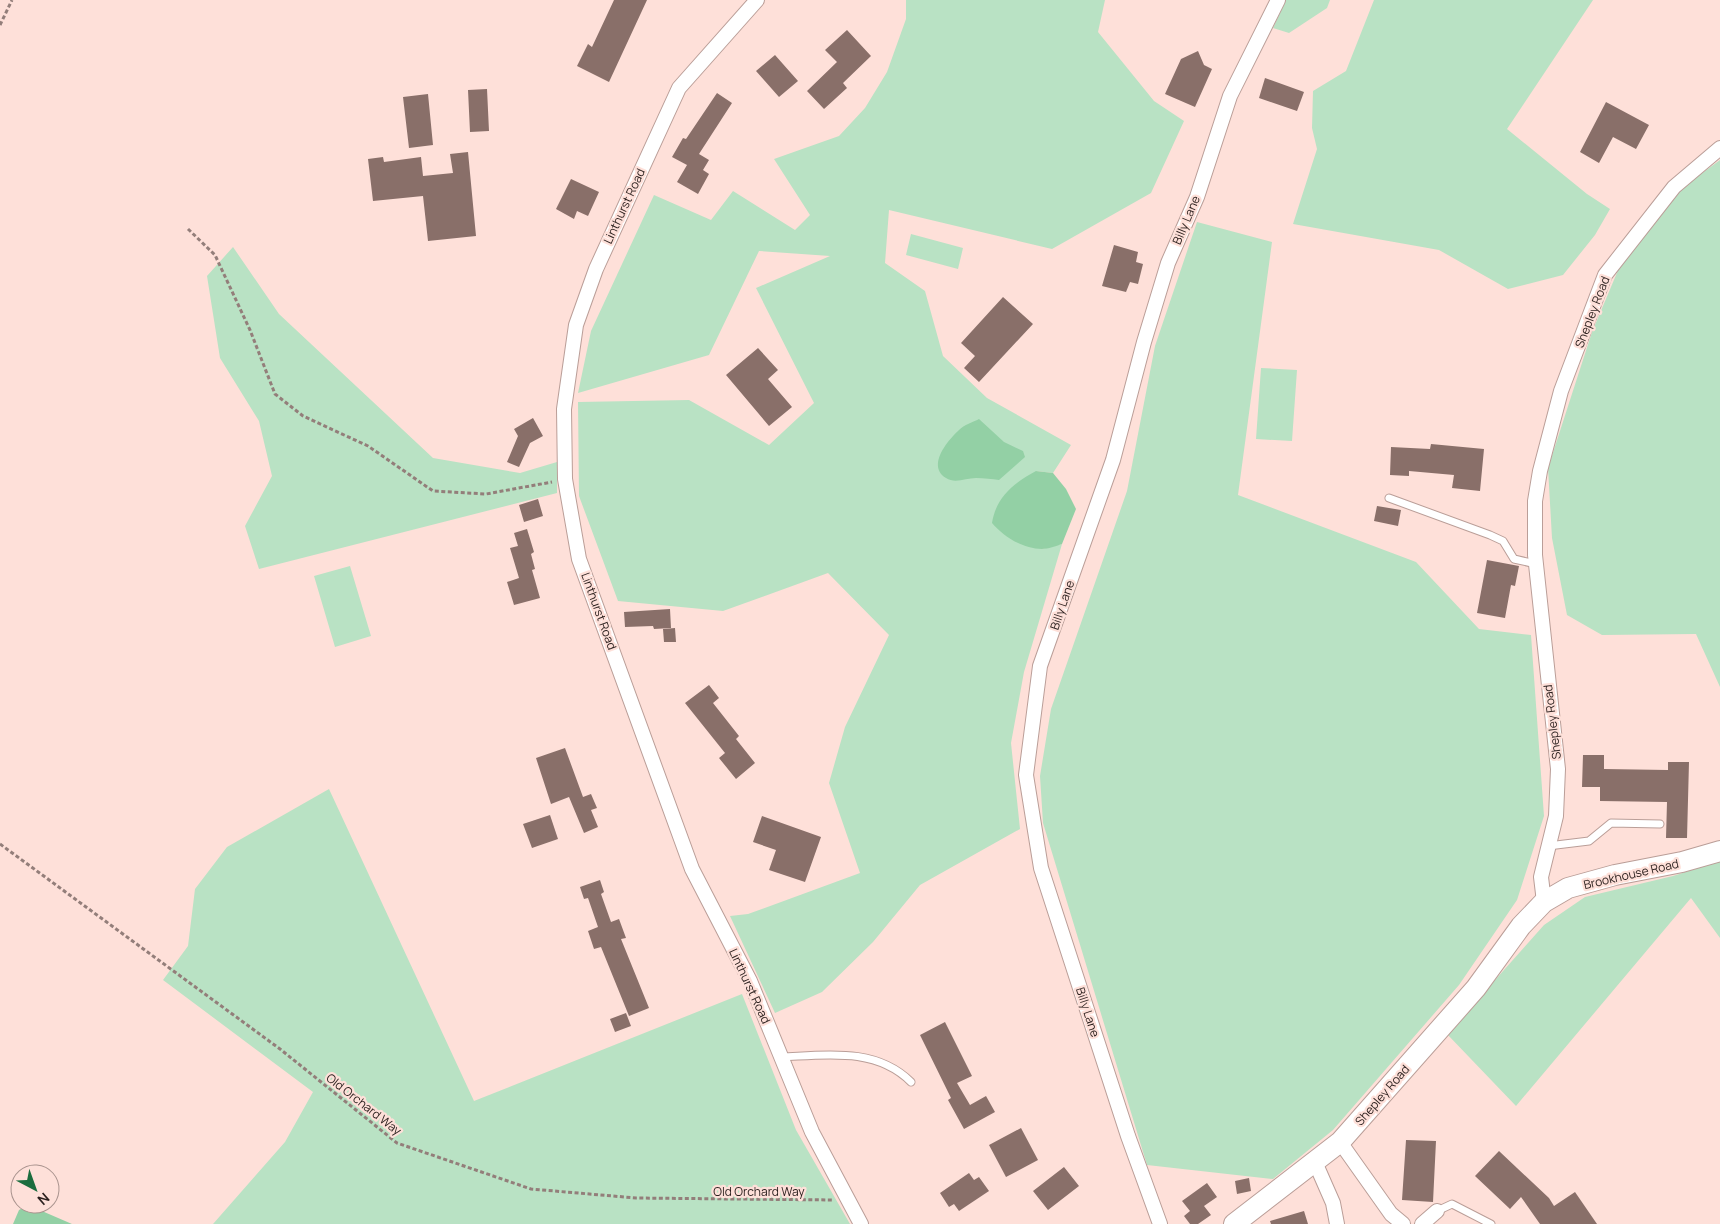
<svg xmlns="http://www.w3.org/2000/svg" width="1720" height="1224" font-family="Manrope,sans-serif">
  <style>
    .green { fill: #b9e2c4 }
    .water { fill: #93d0a5 }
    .building { fill: #896f69 }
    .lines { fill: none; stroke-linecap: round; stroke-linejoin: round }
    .lane-casing { stroke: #ba9e98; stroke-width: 9 }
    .street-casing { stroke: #ba9e98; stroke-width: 16 }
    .secondary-casing { stroke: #ba9e98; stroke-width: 22 }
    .path { stroke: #937e7a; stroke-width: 3; stroke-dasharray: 4 2.5; stroke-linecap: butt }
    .lane { stroke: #fff; stroke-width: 7 }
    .street { stroke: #fff; stroke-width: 14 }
    .secondary { stroke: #fff; stroke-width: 20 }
    .labels { text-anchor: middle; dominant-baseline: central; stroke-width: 4.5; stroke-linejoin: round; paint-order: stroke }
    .street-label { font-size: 12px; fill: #2a1f1d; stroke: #fee0d9 }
  </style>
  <rect width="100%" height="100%" fill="#fee0d9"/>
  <path class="green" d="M906 0H1105L1098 32 1154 101 1184 121 1151 193 1052 249 889 210 885 263 925 291 943 356 987 398 1071 445 1053 473 1036 471 1042 549 1062 544 1024 672 1011 743 1020 829 920 885 873 942 822 992 775 1013 730 916 748 914 860 873 829 783 845 727 889 635 828 573 723 611 618 601 579 496 578 402 689 400 769 445 814 403 756 288 830 256 759 251 709 355 578 393 591 331 654 195 711 220 733 191 795 230 810 215 774 159 839 136 865 108 887 72 906 19Z
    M1286 0H1330L1327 8 1289 33 1273 28Z
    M1374 0H1593L1507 129 1587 194 1610 209 1595 235 1563 275 1508 289 1439 250 1293 224 1317 149 1312 128 1313 91 1346 71Z
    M1720 160V687L1696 634 1602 635 1567 615 1552 538 1548 468 1592 332 1619 268 1678 191Z
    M1197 222 1272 242 1238 495 1416 562 1479 629 1531 635 1544 816 1517 900 1459 985 1333 1130 1273 1179 1147 1165 1043 823 1040 776 1051 709 1127 491 1155 346Z
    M911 234 963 248 958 269 906 255Z
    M233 247 279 314 433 458 520 473 557 462V493L259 569 245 526 272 476 259 421 220 358 207 276Z
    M1261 368 1297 370 1292 441 1256 439Z
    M350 566 371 636 335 647 314 576Z
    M329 789 474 1101 742 994 796 1130 850 1224H213L285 1142 313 1092 163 980 188 946 195 889 227 847Z
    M1720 861V938L1691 898 1516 1106 1447 1034 1544 925 1585 897 1673 876Z"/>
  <path class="water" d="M979 419 1004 442 1023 451 1025 457 999 480C992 479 984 478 976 478 966 478 955 484 946 478 926 466 948 440 959 430 964 425 973 422 979 419Z
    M1036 471 1053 473 1066 489 1076 509 1062 544C1056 546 1048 549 1042 549 1023 549 1004 537 992 523 996 497 1014 483 1036 471Z
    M28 1205 72 1224H13L19 1210Z"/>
  <path class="building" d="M614 0H647L609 82 577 66 588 44 592 47Z
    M847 30 871 56 843 83 847 88 824 109 807 91 837 62 825 50Z
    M1198 51 1204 65 1212 69 1195 107 1165 94 1181 59Z
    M775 55 798 81 779 97 756 71Z
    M1265 78 1304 92 1297 111 1259 98Z
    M487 89 489 131 470 132 468 90Z
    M717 93 732 103 699 154 709 160 703 170 709 174 698 194 677 182 687 165 672 157 683 138 686 139Z
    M428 94 433 145 409 148 403 97Z
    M1606 102 1649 125 1636 149 1613 137 1599 163 1580 152Z
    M468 152 476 236 428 241 423 196 373 201 368 159 383 157 384 162 421 157 423 176 453 173 450 154Z
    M571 179 599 192 588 216 577 211 574 219 556 209Z
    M1114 245 1138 252 1136 262 1143 264 1138 284 1130 282 1126 292 1102 286Z
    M1003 297 1033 324 979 382 964 368 975 356 961 343Z
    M758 348 778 370 768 379 792 407 769 426 726 375Z
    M533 418 543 436 530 443 519 467 507 462 518 436 514 429Z
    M1431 444 1484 449 1480 491 1452 488 1454 475 1409 471V476L1390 475 1391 447 1430 449Z
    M538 499 543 516 524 522 519 505Z
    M1377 506 1401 510 1398 526 1374 521Z
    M527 529 534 552 531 554 535 569 532 570 540 598 514 605 507 582 519 578 510 548 518 546 514 533Z
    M1487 560 1519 566 1515 586 1511 585 1505 618 1477 613Z
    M670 609 671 628 654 629 653 626 625 627 624 612Z
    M675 628 676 642H664L663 629Z
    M709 685 719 698 713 703 739 736 736 739 755 763 736 779 719 758 725 753 685 703Z
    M565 748 583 797 591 794 597 808 591 810 598 827 584 833 569 797 551 804 536 758Z
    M1583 755H1604V769L1668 770V762H1689L1687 838H1666L1667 802 1600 801V787H1582Z
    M550 815 558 839 532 848 523 824Z
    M762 816 821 837 805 882 769 870 776 850 753 842Z
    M600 880 604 892 601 894 611 922 619 919 626 938 621 939 649 1008 629 1016 601 947 594 949 588 931 598 927 588 898 584 899 580 887Z
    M626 1013 631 1026 615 1032 610 1019Z
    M945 1022 972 1076 957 1083 970 1105 986 1096 995 1112 964 1129 948 1100 951 1098 920 1035Z
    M1021 1128 1038 1160 1006 1177 989 1145Z
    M1406 1140 1436 1141 1433 1202 1402 1200Z
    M1499 1151 1549 1198 1554 1206 1575 1192 1597 1224H1540L1521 1197 1510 1209 1475 1176Z
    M1064 1167 1079 1186 1048 1210 1033 1191Z
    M969 1173 974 1180 979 1177 989 1191 959 1211 954 1204 949 1207 940 1193Z
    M1249 1178 1251 1191 1237 1194 1235 1181Z
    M1207 1183 1217 1197 1204 1206 1211 1215 1198 1224H1190L1184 1216 1190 1211 1182 1201Z
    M1304 1211 1308 1224H1271L1270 1221Z"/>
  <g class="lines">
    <defs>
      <path id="lane" d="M1389 498 1490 535 1503 541 1514 559 1536 564
        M1548 846 1589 841 1611 823 1660 824
        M782 1057C826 1055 876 1047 911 1082
        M1437 1211 1452 1204 1491 1224"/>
      <path id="street" d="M757 0 679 88 596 269 576 325 564 409 565 479 579 559 692 869 750 981 812 1132 861 1224
        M1544 902 1541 877 1556 816 1558 769 1535 555V501L1540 471 1561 391 1605 275 1674 187 1720 148
        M1340 1142 1391 1214 1403 1224
        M1315 1162 1333 1203 1337 1224
        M1160 1224 1128 1136 1041 868 1026 775 1040 666 1113 460 1144 342 1168 263 1197 197 1230 96 1278 0
        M1422 1224 1437 1211"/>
      <path id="secondary" d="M1234 1224 1340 1142 1476 988 1521 926 1544 902 1568 888 1615 875 1682 862 1720 851"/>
    </defs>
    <use href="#lane" class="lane-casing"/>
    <use href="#street" class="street-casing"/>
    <use href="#secondary" class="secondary-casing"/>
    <path class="path" d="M0 25 12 0
      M188 229 215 255 250 330 275 394 303 416 368 446 433 491 486 494 552 482
      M0 844 280 1049 397 1143 531 1189 636 1198 834 1200"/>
    <use href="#lane" class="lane"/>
    <use href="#street" class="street"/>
    <use href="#secondary" class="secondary"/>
  </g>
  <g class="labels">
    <g class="street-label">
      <text transform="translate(624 206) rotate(-65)">Linthurst Road</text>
      <text transform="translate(1186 220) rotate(-67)">Billy Lane</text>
      <text transform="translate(1592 312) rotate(-69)">Shepley Road</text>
      <text transform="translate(1062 605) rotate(-71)">Billy Lane</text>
      <text transform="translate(599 611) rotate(70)">Linthurst Road</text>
      <text transform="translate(1552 722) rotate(-97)">Shepley Road</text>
      <text transform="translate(1631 874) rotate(-13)">Brookhouse Road</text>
      <text transform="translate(750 986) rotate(65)">Linthurst Road</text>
      <text transform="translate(1088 1012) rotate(72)">Billy Lane</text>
      <text transform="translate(1382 1095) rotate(-49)">Shepley Road</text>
      <text transform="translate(364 1104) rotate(38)">Old Orchard Way</text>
      <text x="759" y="1191">Old Orchard Way</text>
    </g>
  </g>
  <g transform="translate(35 1189) rotate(139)"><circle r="24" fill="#fee0d9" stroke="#a9938e"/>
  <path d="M0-4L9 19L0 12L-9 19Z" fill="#1b6d3e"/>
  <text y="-8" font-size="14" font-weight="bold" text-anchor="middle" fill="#2a1f1d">N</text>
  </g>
</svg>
